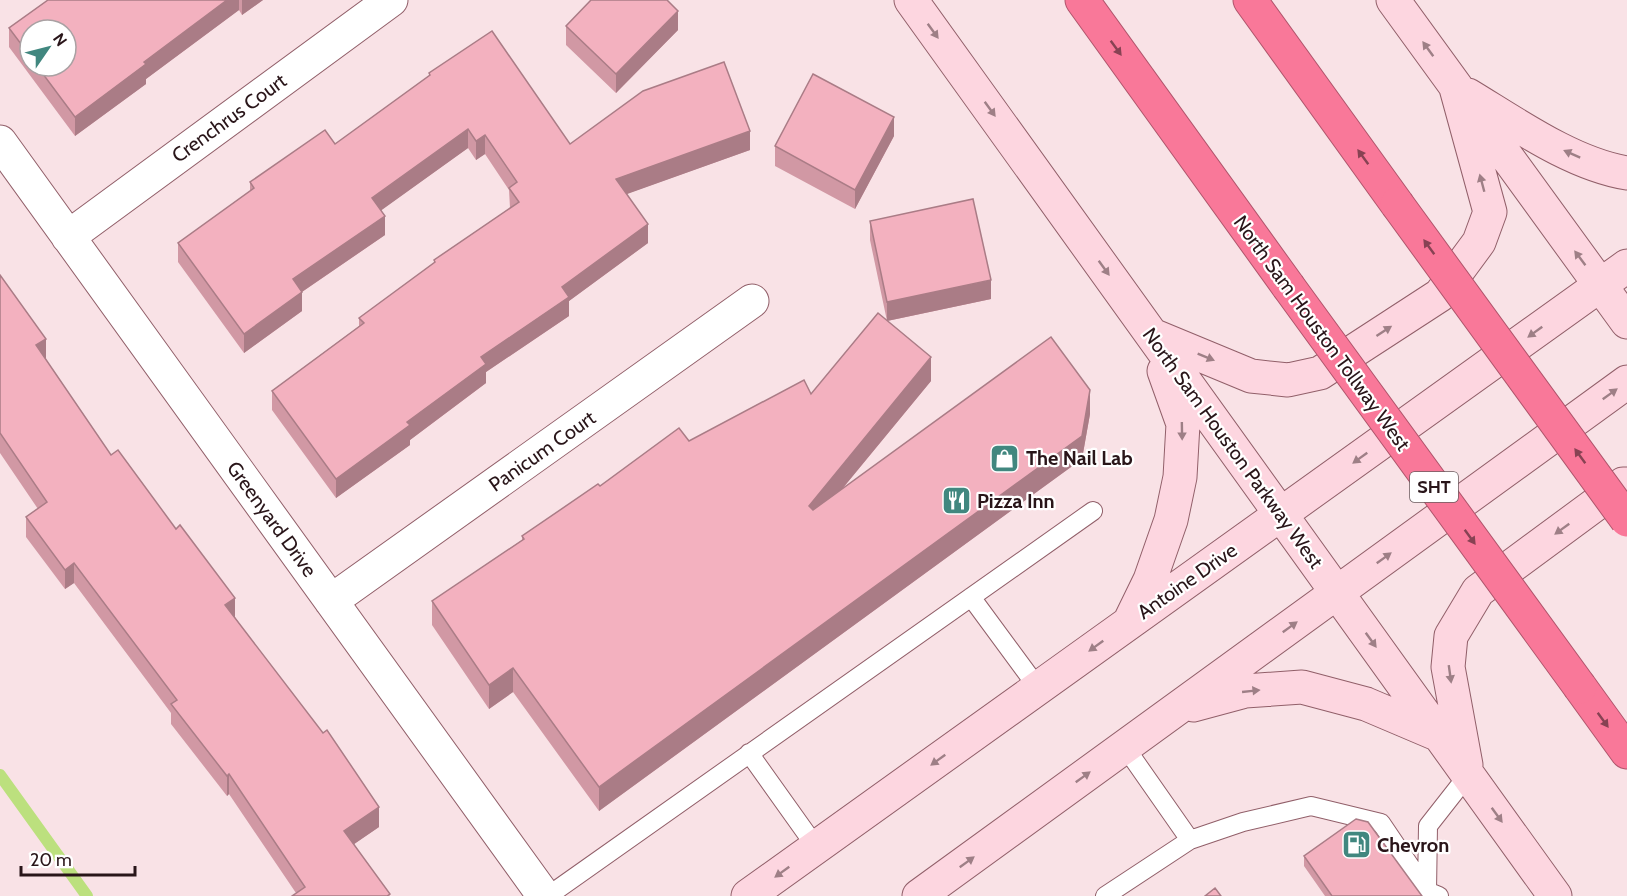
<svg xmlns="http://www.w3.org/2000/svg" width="1627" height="896" font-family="Cabin,sans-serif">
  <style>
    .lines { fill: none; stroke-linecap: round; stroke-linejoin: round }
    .stream { stroke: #bce07e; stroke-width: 12 }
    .service-casing { stroke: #915f69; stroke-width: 20 }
    .minor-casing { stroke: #915f69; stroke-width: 35 }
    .secondary-casing { stroke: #915f69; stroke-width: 35 }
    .motorway-casing { stroke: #b0556c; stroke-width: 35 }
    .service { stroke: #fff; stroke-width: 18 }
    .minor { stroke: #fff; stroke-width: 33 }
    .secondary { stroke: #fdd6e0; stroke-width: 33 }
    .motorway { stroke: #f97899; stroke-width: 33 }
    .motorway-bridge-casing { stroke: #b0556c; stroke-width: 35; stroke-linecap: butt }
    .motorway-bridge { stroke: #f97899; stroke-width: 33 }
    .wall { fill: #d198a4; fill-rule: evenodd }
    .shaded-wall { fill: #aa7c86 }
    .building { fill: #f3b1bf; stroke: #aa7c86; stroke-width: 1.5 }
    .oneway { fill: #9e7f86 }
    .oneway2 { fill: #874253 }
    .labels { text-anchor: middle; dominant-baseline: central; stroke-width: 4.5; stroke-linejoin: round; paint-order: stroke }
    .shield { fill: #fff; stroke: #695b5e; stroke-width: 1.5 }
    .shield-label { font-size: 18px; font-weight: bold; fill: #291519 }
    .street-label { font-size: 20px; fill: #291519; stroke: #fff }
    .poi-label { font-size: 20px; font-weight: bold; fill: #291519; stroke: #fff; text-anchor: start }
  </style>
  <rect width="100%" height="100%" fill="#f9e2e6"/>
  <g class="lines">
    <path class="stream" d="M0 775 87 896"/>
    <defs>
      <path id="service" d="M971 597 1038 688
        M1125 747 1190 840 1243 822 1311 806 1381 823 1427 891 1439 896
        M749 753 816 847
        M1427 891 1428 826 1468 775
        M548 896 1093 511
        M1105 896 1190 840"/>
      <path id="minor" d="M0 142 544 896
        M68 237 391 0
        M331 601 752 301"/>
      <path id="secondary" d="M911 0 1555 896
        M1393 0 1627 322
        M1468 95C1516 124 1572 164 1627 173
        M1152 335 1251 376 1288 380 1320 373 1440 295 1479 242 1490 212 1456 88
        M1131 619 1150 580 1171 520 1180 477 1183 424 1164 371
        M1193 705 1245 691 1302 687 1366 704 1439 735
        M1466 765 1448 667 1451 636 1478 591 1623 484H1627
        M748 896 1627 266
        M919 896 1627 382"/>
      <path id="motorway" d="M1082 0 1288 286
        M1250 0 1397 204
        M1580 687 1627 752"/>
    </defs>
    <use href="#service" class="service-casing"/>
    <use href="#minor" class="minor-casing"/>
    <use href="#secondary" class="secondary-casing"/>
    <use href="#motorway" class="motorway-casing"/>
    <use href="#service" class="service"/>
    <use href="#minor" class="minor"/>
    <use href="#secondary" class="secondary"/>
    <use href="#motorway" class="motorway"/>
    <defs>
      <path id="motorway-bridge" d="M1397 204 1627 520
        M1288 286 1580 687"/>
    </defs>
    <use href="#motorway-bridge" class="motorway-bridge-casing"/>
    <use href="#motorway-bridge" class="motorway-bridge"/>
  </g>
  <path class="wall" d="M48 0H263L242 15 239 10 146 79V84L75 136 9 47V28ZM30 30 66 66H30Z
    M566 26 678 30 616 93 566 45Z
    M429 73 570 144 750 150 626 194 648 243 569 301V316L486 372V383L410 440V445L336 498 272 410V391L359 326V318L434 263V260L510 208 509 190 485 154 476 160 468 148 381 210 385 235 302 292V311L244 353 178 262V243L250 191V182L335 144 429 76Z
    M894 136 855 209 775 166V146Z
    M870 221 991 299 887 321 870 240Z
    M0 275 45 359 111 455 235 617 379 827 354 844 390 896 296 893 229 794 227 796 171 724V713L74 583 65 589 26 537V517L38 509 0 453Z
    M931 381 843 488 1090 414 1082 459 599 811 513 692 489 709 432 625V601L522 540V536L600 486 689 441 811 394Z
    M1304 856 1422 896H1325L1304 866Z"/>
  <path class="shaded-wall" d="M227 0H239V10L146 79V84L75 136V117L144 62Z
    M242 0H263L242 15Z
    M678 11V30L616 93V74Z
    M894 117V136L855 209V190Z
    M468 129V148L372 217V198Z
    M750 131V150L616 198V179Z
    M485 135V154L476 160V141Z
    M385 216V235L293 298V279Z
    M648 224V243L569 301V316L486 372V383L410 440V445L336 498V479L562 287Z
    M991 280V299L887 321V302Z
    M302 292V311L244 353V334Z
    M46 339V358L36 365V345Z
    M931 357V381L809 529V506Z
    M1090 390V414L1082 459 599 811V787Z
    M74 563V583L65 589V570Z
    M235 598V617L225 625V605Z
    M513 668V692L489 709V685Z
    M229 774V794L227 796V776Z
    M379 807V827L344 851V831Z"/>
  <path class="building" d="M48 0H227L144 62 146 64 75 117 37 66H66V30H30V56L9 28Z
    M591 0H667L678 11 616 74 566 26Z
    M492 31 570 144 643 91 724 62 750 131 616 179 648 224 562 287 569 297 481 357 486 364 407 422 410 425 336 479 272 391 364 323 359 318 435 262 434 260 519 202 509 188 517 182 485 135 476 141 468 129 372 198 385 216 293 279 302 292 244 334 178 243 254 188 250 182 325 130 335 144 430 75 429 73Z
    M813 74 894 117 855 190 775 146Z
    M973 199 991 280 887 302 870 221Z
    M0 275 46 339 36 345 111 455 118 450 176 529 180 525 235 598 225 605 323 733 327 730 379 807 344 831 390 894 387 896H292L305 887 229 774 227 776 171 704 177 700 74 563 65 570 26 517 47 502 0 433Z
    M878 313 931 357 809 506 813 510 1051 337 1090 390 1082 436 599 787 513 668 489 685 432 601 524 539 522 536 598 484 600 486 679 428 689 441 804 380 811 394Z
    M1356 819 1368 822 1422 896H1332L1304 856Z
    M1215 888 1221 896H1205Z"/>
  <defs><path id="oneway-solid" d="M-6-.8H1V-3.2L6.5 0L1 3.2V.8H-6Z" transform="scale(1.5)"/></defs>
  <g class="oneway">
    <use href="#oneway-solid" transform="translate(933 31) rotate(54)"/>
    <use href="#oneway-solid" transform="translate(1428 49) rotate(-126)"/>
    <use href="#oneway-solid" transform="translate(990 109) rotate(54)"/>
    <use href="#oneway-solid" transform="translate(1572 154) rotate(-156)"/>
    <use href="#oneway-solid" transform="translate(1482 183) rotate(-105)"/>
    <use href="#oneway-solid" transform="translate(1580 258) rotate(-127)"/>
    <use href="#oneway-solid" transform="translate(1104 268) rotate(54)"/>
    <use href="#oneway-solid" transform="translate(1384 331) rotate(-33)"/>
    <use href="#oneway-solid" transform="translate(1535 332) rotate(144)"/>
    <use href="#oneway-solid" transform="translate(1206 357) rotate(22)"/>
    <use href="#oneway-solid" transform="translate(1610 394) rotate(-36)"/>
    <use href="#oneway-solid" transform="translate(1182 431) rotate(89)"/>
    <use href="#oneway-solid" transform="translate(1360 458) rotate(144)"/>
    <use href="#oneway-solid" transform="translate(1562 529) rotate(144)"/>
    <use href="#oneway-solid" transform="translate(1384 558) rotate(-36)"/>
    <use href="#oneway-solid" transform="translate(1290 627) rotate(-36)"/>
    <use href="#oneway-solid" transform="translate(1371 640) rotate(54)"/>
    <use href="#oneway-solid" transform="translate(1096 646) rotate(144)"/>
    <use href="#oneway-solid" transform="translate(1450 674) rotate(82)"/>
    <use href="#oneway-solid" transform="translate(1251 691) rotate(-6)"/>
    <use href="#oneway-solid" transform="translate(938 760) rotate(144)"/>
    <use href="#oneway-solid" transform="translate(1083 777) rotate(-36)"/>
    <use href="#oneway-solid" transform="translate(1497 815) rotate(54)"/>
    <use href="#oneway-solid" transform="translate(967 862) rotate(-36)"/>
    <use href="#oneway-solid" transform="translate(782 872) rotate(144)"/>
  </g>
  <g class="oneway2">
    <use href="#oneway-solid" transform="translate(1116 48) rotate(54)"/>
    <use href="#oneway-solid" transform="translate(1363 157) rotate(-126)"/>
    <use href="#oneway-solid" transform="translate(1429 247) rotate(-126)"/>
    <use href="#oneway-solid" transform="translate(1580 456) rotate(-126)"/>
    <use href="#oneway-solid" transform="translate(1470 537) rotate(54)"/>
    <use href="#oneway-solid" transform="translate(1603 720) rotate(54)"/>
  </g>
  <defs>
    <symbol id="shop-square" viewBox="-11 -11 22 22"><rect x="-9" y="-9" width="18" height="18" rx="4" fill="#41877f" stroke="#fff"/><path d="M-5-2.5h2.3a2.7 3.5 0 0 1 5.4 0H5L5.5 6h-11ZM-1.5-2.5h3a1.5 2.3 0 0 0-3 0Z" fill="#fff"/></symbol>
    <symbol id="restaurant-square" viewBox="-11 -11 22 22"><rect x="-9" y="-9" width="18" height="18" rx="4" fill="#41877f" stroke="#fff"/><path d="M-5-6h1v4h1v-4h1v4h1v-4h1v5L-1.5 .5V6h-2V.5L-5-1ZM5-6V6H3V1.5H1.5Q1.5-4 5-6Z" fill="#fff"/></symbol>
    <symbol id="fuel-square" viewBox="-11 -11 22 22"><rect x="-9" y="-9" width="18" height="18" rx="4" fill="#41877f" stroke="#fff"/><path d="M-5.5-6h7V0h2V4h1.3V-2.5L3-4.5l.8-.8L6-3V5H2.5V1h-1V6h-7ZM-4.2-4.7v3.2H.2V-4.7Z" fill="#fff"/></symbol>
  </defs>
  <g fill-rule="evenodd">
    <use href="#shop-square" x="988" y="442" width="33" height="33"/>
    <use href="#restaurant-square" x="940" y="484" width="33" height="33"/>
    <use href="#fuel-square" x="1340" y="828" width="33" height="33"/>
  </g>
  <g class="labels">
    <rect class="shield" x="1410" y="472" width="48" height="30" rx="4.5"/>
    <g class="shield-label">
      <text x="1434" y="487">SHT</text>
    </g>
    <g class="street-label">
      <text transform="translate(229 118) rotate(-36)">Crenchrus Court</text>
      <text transform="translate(1322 333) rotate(54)">North Sam Houston Tollway West</text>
      <text transform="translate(1233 448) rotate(54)">North Sam Houston Parkway West</text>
      <text transform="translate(542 451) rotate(-35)">Panicum Court</text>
      <text transform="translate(272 519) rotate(54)">Greenyard Drive</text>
      <text transform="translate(1187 581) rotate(-35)">Antoine Drive</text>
    </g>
    <g class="poi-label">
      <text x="1026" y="458">The Nail Lab</text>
      <text x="977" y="501">Pizza Inn</text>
      <text x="1377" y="845">Chevron</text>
    </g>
  </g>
  <g transform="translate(48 48) rotate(55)"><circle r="28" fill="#ffffff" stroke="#a9a1a3" stroke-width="1.5"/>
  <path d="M0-4.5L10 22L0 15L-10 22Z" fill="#41877f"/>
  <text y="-9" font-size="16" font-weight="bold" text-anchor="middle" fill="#291519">N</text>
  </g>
  <path d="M21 866v9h114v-9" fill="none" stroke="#291519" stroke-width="3"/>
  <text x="30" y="866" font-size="18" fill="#291519" stroke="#ffffff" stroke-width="4.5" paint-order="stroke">20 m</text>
</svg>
